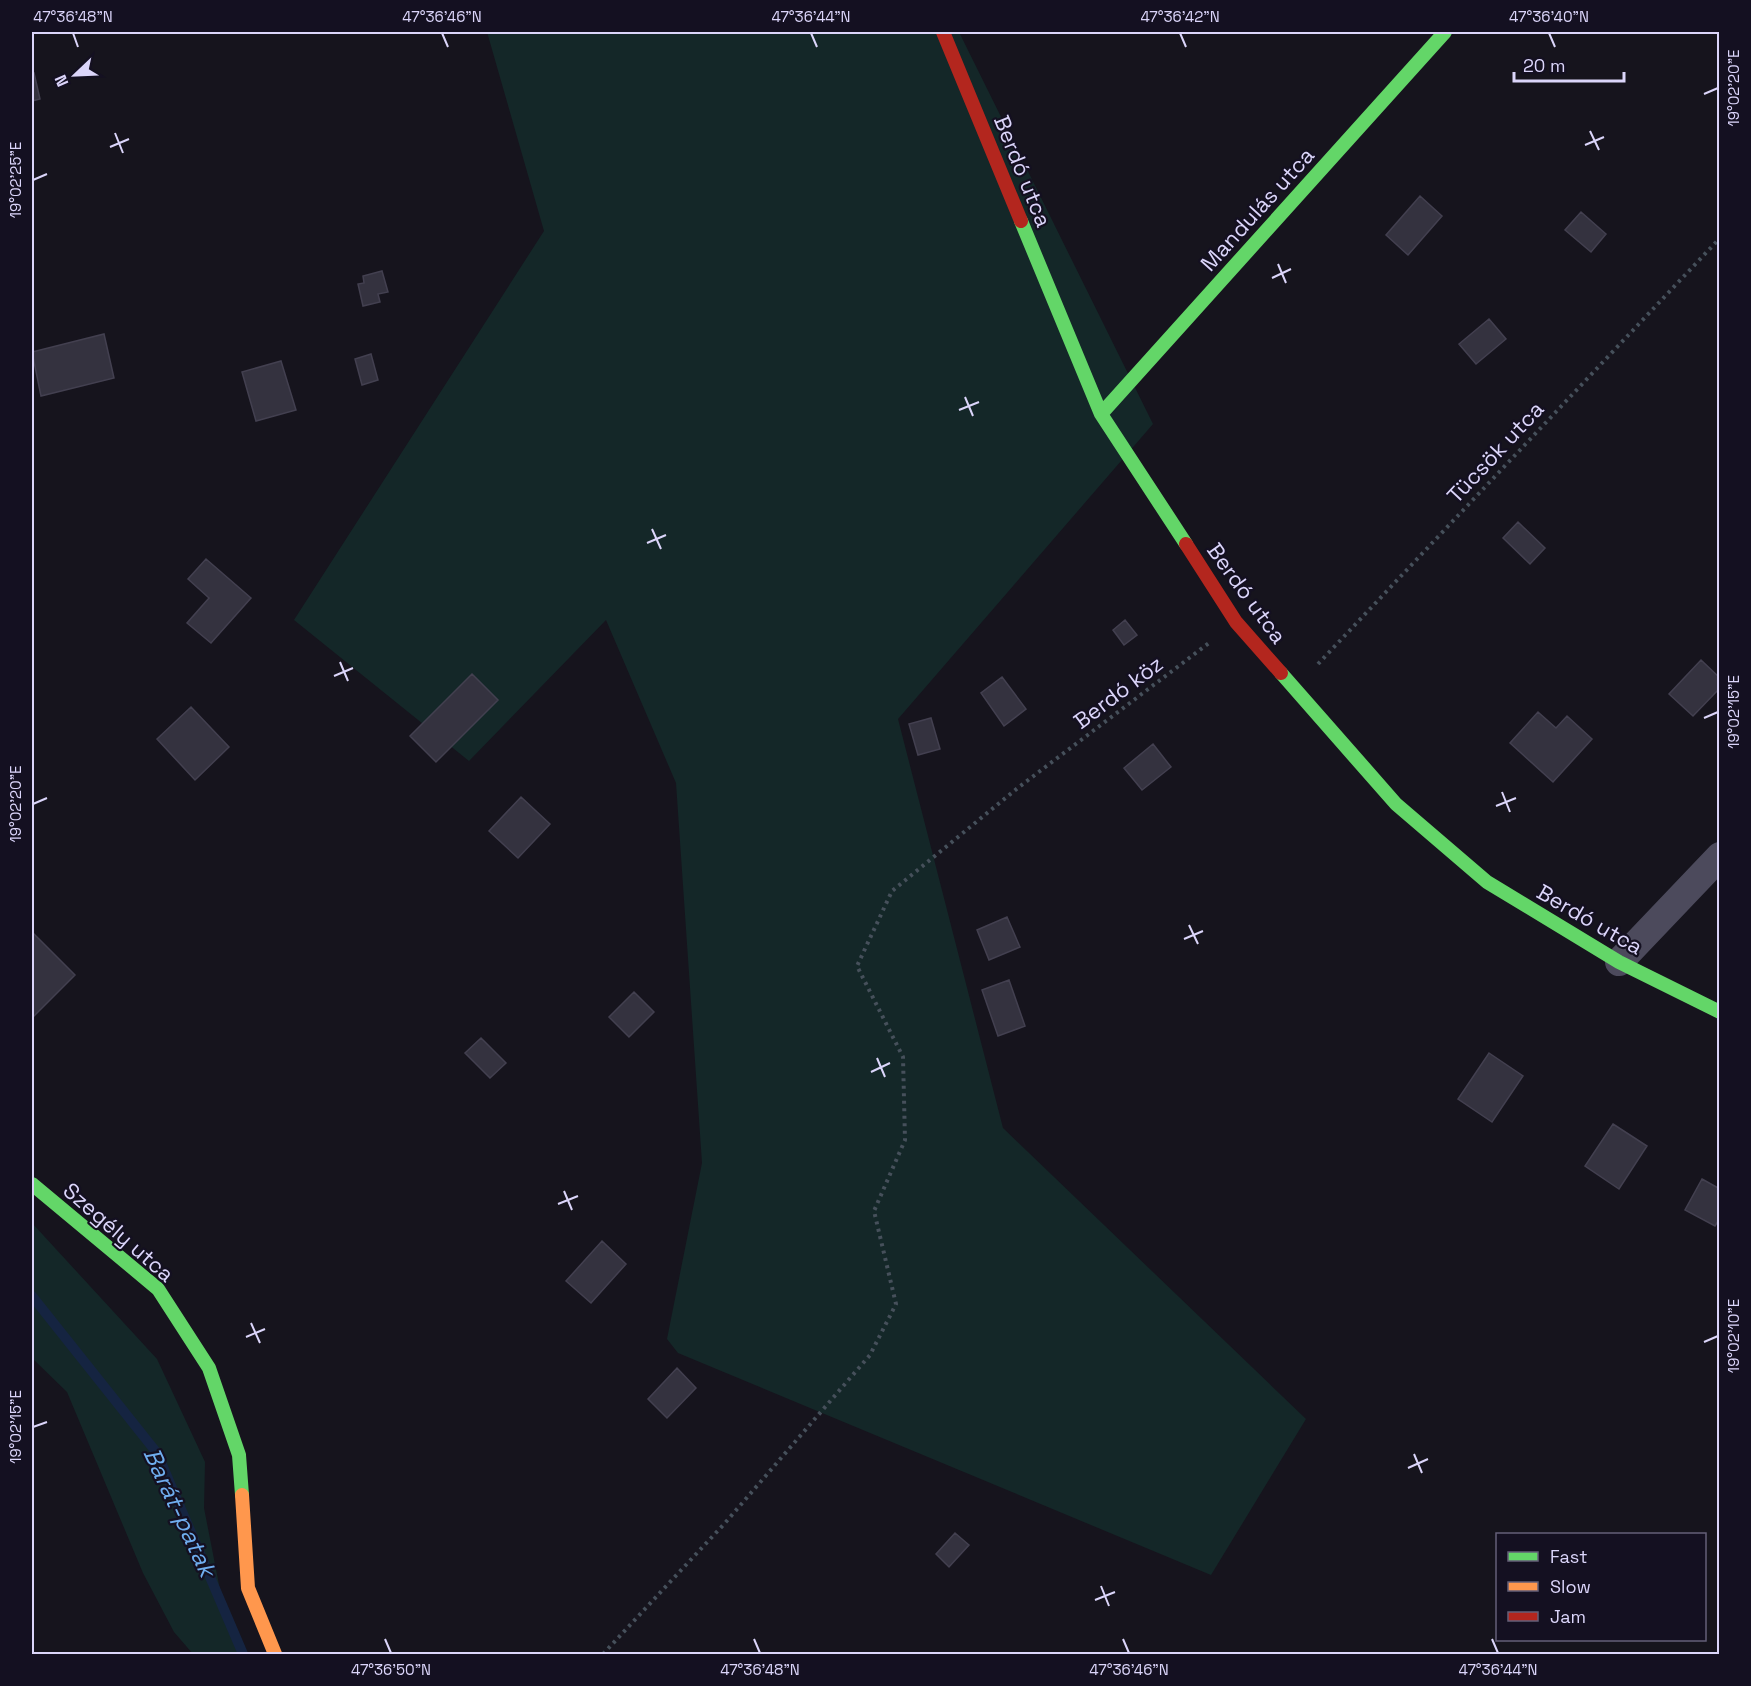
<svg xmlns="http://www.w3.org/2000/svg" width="1751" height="1686" font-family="'Space Grotesk',sans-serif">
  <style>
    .green { fill: #142728 }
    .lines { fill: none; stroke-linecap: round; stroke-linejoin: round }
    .stream { stroke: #152441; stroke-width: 10 }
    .building { fill: #34323f; stroke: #434050; stroke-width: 1.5 }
    .path { stroke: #46505b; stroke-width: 4; stroke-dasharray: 3 4.5; stroke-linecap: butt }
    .street { stroke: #4c4a5c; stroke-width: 28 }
    .fast { stroke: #63d668; stroke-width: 14 }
    .slow { stroke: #ff974d; stroke-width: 14 }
    .jam { stroke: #b3261e; stroke-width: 14 }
    .ticks { fill: none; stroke: #dbd5fa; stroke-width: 2 }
    .labels { text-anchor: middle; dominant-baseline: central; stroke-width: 4.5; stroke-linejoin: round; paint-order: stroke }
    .street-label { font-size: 22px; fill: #dbd5fa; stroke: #141021 }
    .water-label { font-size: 24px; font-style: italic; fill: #6fadee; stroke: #141021 }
    .neatline { fill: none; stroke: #dbd5fa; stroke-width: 2 }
    .ticks-label { font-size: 15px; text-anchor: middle; fill: #dbd5fa }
  </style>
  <rect width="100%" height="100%" fill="#16141d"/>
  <path class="green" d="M487 32H959L1153 424 898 719 1003 1128 1306 1419 1211 1575 678 1353 667 1339 702 1163 676 783 606 620 469 761 294 620 544 231Z
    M32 1223 157 1359 205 1462 204 1508 222 1600 244 1654H193L174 1632 143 1573 67 1392 32 1358Z"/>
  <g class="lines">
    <path class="stream" d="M32 1296 157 1453 243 1654"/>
  </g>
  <path class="building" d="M34 73 40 99 32 101V74Z
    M1420 196 1442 216 1408 255 1386 235Z
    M1581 212 1606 234 1591 252 1565 230Z
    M382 271 388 292 378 294 380 302 363 306 358 284 364 283 363 276Z
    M1489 319 1506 339 1476 364 1459 344Z
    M104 334 114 378 41 396 32 352Z
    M371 354 378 380 362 385 355 359Z
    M281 361 296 410 256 421 242 372Z
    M1518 522 1545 548 1530 564 1503 538Z
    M206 559 251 598 211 643 187 623 209 598 188 579Z
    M1125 620 1137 635 1124 645 1113 630Z
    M1701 660 1720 678V688L1693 716 1669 694Z
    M472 674 498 700 436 762 410 736Z
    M1002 677 1026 709 1004 726 981 693Z
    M191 707 229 747 195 780 157 739Z
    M1538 712 1556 728 1567 716 1592 739 1553 782 1510 743Z
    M931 718 940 749 918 755 909 724Z
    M1153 744 1171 767 1142 790 1124 768Z
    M521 797 550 824 518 858 489 831Z
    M1007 917 1020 947 989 960 977 930Z
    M32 932 75 975 32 1018Z
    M1009 980 1025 1026 998 1036 982 990Z
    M634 992 654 1012 629 1037 609 1017Z
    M481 1038 506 1063 490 1078 465 1053Z
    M1489 1053 1523 1076 1492 1122 1458 1099Z
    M1613 1124 1647 1146 1619 1189 1585 1166Z
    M1702 1179 1720 1189V1218L1715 1226 1685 1210Z
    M602 1241 626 1264 591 1303 566 1281Z
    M677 1368 696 1388 667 1418 648 1399Z
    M955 1533 969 1545 949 1567 936 1554Z"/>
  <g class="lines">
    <path class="path" d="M1318 664 1720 238
      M603 1654 725 1523 870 1355 896 1304 874 1211 905 1140 903 1057 857 966 892 891 1019 787 1209 643"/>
    <path class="street" d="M1619 962 1720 856"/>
    <path class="fast" d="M1021 221 1101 414 1186 544
      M1101 414 1445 32
      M1281 673 1396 804 1487 882 1619 962 1720 1012
      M32 1184 158 1289 209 1368 239 1455 242 1495"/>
    <path class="slow" d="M242 1495 248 1588 275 1654"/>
    <path class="jam" d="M943 32 1021 221
      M1186 544 1236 622 1281 673"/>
  </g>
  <path class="ticks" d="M73 33 78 47M442 33 448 47M811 33 817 47M1180 33 1186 47M1549 33 1555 47M1704 94 1718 88M1590 131 1599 150M115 133 123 153M1585 145 1604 137M110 147 129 139M33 180 47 174M1278 264 1286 283M1272 278 1291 269M965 397 973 416M959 410 979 402M652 529 661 549M647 543 666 535M340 662 348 681M334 676 353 668M1704 718 1718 712M1502 792 1510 812M33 804 47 798M1496 806 1516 798M1189 925 1198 944M1184 939 1203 931M877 1058 885 1077M871 1072 890 1063M564 1191 572 1210M558 1204 578 1196M251 1323 260 1343M246 1337 265 1329M1704 1342 1718 1336M33 1427 47 1422M1414 1454 1422 1473M1408 1468 1428 1459M1101 1586 1109 1606M1095 1600 1115 1592M385 1639 391 1653M754 1639 760 1653M1123 1639 1129 1653M1492 1639 1498 1653"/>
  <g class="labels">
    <g class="street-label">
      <text transform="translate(1023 171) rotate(68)">Berdó utca</text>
      <text transform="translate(1257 209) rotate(-48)">Mandulás utca</text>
      <text transform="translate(1495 452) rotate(-47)">Tücsök utca</text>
      <text transform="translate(1247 593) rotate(54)">Berdó utca</text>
      <text transform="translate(1118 692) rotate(-37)">Berdó köz</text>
      <text transform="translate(1590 919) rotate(30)">Berdó utca</text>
      <text transform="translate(119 1232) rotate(41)">Szegély utca</text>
    </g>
    <g class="water-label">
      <text transform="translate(180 1512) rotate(65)">Barát-patak</text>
    </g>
  </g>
  <rect width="1751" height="1686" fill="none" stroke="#141021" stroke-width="66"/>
  <rect x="1496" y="1533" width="210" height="108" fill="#141021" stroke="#645f78" stroke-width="1.5"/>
  <rect x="1508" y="1552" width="30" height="9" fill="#63d668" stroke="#645f78" stroke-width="1.5"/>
  <text x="1550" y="1563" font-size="18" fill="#dbd5fa">Fast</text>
  <rect x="1508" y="1582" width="30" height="9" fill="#ff974d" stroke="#645f78" stroke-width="1.5"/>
  <text x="1550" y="1593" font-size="18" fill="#dbd5fa">Slow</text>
  <rect x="1508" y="1612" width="30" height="9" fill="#b3261e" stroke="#645f78" stroke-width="1.5"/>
  <text x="1550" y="1623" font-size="18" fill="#dbd5fa">Jam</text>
  <g transform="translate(75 75) rotate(247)" stroke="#141021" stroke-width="4.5" paint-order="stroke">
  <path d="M0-4.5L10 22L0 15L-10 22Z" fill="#dbd5fa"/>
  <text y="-9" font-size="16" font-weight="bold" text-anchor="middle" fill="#dbd5fa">N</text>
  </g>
  <path d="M1514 72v9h110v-9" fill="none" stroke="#dbd5fa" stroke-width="3"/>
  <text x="1523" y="72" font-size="18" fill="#dbd5fa" stroke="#141021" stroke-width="4.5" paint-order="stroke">20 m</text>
  <rect x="33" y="33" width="1685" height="1620" class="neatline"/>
  <g class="ticks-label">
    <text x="73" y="22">47°36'48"N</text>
    <text x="442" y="22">47°36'46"N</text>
    <text x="811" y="22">47°36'44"N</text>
    <text x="1180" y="22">47°36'42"N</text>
    <text x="1549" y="22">47°36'40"N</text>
    <text transform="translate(1734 88) rotate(-90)" y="5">19°02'20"E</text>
    <text transform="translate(16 180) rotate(-90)" y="5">19°02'25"E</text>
    <text transform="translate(1734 712) rotate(-90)" y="5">19°02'15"E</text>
    <text transform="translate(16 804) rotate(-90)" y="5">19°02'20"E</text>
    <text transform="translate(1734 1336) rotate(-90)" y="5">19°02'10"E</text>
    <text transform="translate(16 1427) rotate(-90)" y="5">19°02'15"E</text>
    <text x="391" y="1675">47°36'50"N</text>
    <text x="760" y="1675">47°36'48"N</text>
    <text x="1129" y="1675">47°36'46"N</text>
    <text x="1498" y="1675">47°36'44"N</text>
  </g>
</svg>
